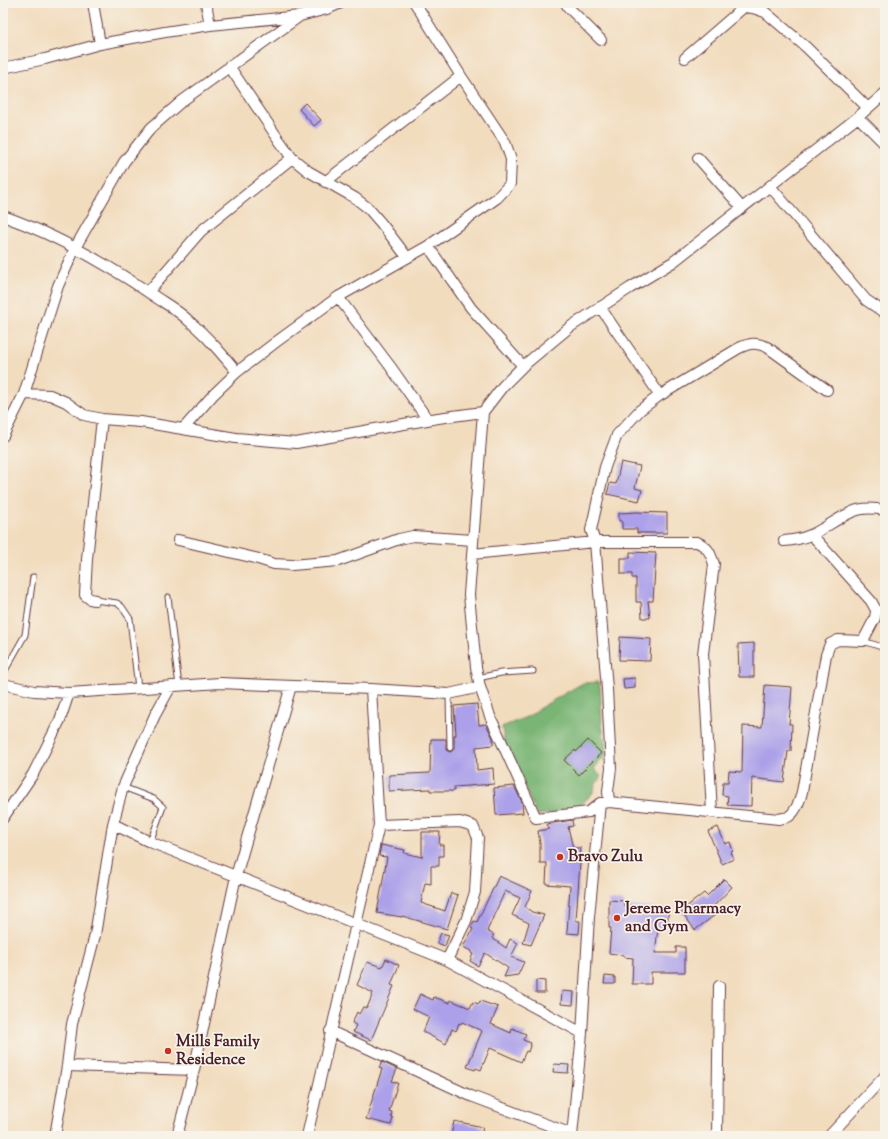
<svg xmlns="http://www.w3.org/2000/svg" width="888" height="1139" font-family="'Sorts Mill Goudy',serif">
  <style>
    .forest { fill: #7ab574; stroke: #626a50 }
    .building { fill: #aba0e9 }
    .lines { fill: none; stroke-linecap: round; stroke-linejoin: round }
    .service-casing { stroke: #633b41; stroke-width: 7 }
    .minor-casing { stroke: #633b41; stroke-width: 12 }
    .service { stroke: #fff; stroke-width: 5 }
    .minor { stroke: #fff; stroke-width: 10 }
    .poi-dot { fill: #c8321e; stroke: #f7f3e8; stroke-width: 1.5 }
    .labels { text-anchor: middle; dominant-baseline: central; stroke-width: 3.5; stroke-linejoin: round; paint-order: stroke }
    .poi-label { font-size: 16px; font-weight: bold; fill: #4a1f2b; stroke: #f7f3e8; text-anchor: start }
  </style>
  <rect width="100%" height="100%" fill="#f7f3e8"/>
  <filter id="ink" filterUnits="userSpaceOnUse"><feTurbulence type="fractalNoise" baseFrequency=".025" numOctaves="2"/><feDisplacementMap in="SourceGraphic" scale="8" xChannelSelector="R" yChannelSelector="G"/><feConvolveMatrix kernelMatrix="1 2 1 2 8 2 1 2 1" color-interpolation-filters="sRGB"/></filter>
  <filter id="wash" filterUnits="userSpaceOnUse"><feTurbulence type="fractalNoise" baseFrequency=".012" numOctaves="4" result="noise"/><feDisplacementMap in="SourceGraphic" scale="16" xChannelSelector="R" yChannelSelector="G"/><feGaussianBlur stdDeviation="0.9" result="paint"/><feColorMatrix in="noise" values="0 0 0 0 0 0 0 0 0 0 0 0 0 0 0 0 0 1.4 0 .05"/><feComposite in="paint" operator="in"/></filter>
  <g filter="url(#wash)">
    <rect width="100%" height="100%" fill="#f2dcbe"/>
    <path class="forest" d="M598 682 600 686 602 725 606 749 605 757 600 761 594 769 601 776 596 784 592 794 575 811 537 815 504 742 502 727 529 716 540 708 583 683Z"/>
    <g id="blocks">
      <path class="building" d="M305 103 321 120 314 126 299 109Z
        M621 462 640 466 635 488 642 490 639 501 607 494 610 483 616 484Z
        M637 512 667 513V533H637V529H622V521H619V513Z
        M630 552 656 553 653 601H648L650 618H642L641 602H636V578H632V574H621V558H630Z
        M620 637 651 639 650 661 619 660Z
        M754 643V677H739L738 644Z
        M635 678V688L624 689 623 679Z
        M765 685 792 687 789 724H792L791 751H788L784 782 752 778 751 806 727 805 728 796 722 795 723 782H728L729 771 742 772 743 726 762 727Z
        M477 704 479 725 486 724 493 738V745L476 747 477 770 493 768 494 784 454 787V791H430V789L389 791V775L430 773 431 739H446V750L450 752 452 751 454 748V735H456L454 706Z
        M588 740 601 753 579 775 564 760 575 750 576 752Z
        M514 786 522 802 523 813 496 815 494 788Z
        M572 820 573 826 568 827 573 848H581L576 921H580L579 934 567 933 570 886 546 884 547 863H540V844L538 831 549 829 547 824Z
        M718 827 725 844 730 842 733 851 731 852 734 859 722 864 708 831Z
        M422 832H440L439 845H443V856H439V866H431V884L425 883 421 903 445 911 451 893 458 895 447 929 402 916V917L377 913 387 857 379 856 381 845 405 850 404 853 422 857Z
        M499 876 532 891 525 907 532 912 544 915 531 945 523 943 529 923 512 915 520 898 505 891 487 931 494 935 492 938 506 948 510 939 518 943 511 957 524 962 518 975 504 977 508 968 485 953 478 966 470 961 473 954 471 953V951L463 947 473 929 471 928 474 921 477 922Z
        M724 879 732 887 714 906 719 912 695 930 681 911 704 893 707 896Z
        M609 900 624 901V905L669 909 666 929H658L655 953H676V947H685V972H651V984H632L633 958 623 957V955L609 953 611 928H609Z
        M441 933 449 935 445 946 437 943Z
        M386 959 399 965 391 985 394 986 371 1040 353 1032 356 1025 352 1023 357 1012 359 1014 363 1007 367 1008 373 993 357 985 367 962 382 967Z
        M605 976 615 977V984H604Z
        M536 980 545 981V993H536Z
        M562 991 574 992 573 1005 561 1004Z
        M420 994 433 1000 434 997 450 1003V1000L470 1008 473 1002 479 1004 480 1001 498 1007 491 1024 511 1033 512 1028 526 1034 523 1040 531 1043 528 1052 526 1051 521 1062 490 1048 481 1070 476 1068 475 1070 467 1067 482 1031 462 1022 461 1024 459 1023 456 1031 452 1029 446 1044 423 1032 429 1017 413 1009Z
        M382 1062 397 1069 392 1081 398 1083 389 1111 392 1112 391 1117 393 1118 391 1125 366 1119 382 1069 379 1068Z
        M554 1064 569 1065 568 1073 553 1072Z
        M454 1121 483 1127 481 1136H451Z"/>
    </g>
  </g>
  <g filter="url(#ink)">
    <use href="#blocks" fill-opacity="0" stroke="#633b41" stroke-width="1"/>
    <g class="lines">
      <defs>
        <path id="service" d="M168 597 179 686
          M95 600 117 603 122 607 130 619 138 688
          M863 641 885 648
          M3 674 25 635 33 577
          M478 678 501 673 533 671
          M449 694 450 748
          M123 787 154 799 163 807 150 842"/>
        <path id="minor" d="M93 3 100 44
          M206 3 210 25
          M566 3 568 7 601 40
          M685 58 744 7 753 8 765 12 806 47 868 108
          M229 66 279 140 292 158 308 171 355 198 368 208 381 223 407 257
          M3 68 45 59 100 44 165 32 210 25 300 16 327 9 341 3
          M858 117 885 144
          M698 158 742 208
          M325 182 461 76
          M770 186 866 300 885 313
          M3 216C57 235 107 264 154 296 166 304 179 311 189 321 207 336 222 354 237 372
          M428 246 471 308 523 366
          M148 292 201 231 292 158
          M338 297 390 366 428 420
          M600 307 655 388 659 396
          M24 394 50 395 66 402 84 415 102 419 141 422 236 438 296 443 438 418 483 412
          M183 429 213 395 237 372 276 342 338 297 428 246 497 198 510 184 511 159 505 142 461 76 415 3
          M3 436 24 394 58 286 75 248 124 162 151 128 182 101 300 16
          M178 540 255 558 274 564 292 565 338 561 399 539 413 536 473 540
          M784 541C816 539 825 524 852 512 862 507 874 508 885 510
          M472 554 595 542H697C708 547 710 552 714 564L703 654 712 812
          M95 600 90 599 85 595 87 559 102 419
          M3 684 34 691 69 693 220 683 371 689 449 694 480 687
          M609 802 608 791 611 768 607 689 595 542 591 530 605 467 617 435 640 410 659 396 739 348C750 343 756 342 767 347L827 390
          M602 803 609 802 779 819C781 818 786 818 788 817 796 812 800 800 802 792L826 655 830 644 838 640 863 641 875 618 876 610 871 601 812 535
          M3 818 33 774 60 720 69 693
          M113 824 150 842 447 960 582 1033
          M379 825 460 822 473 826 478 838 475 892 466 921 447 960
          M330 1031 471 1096 572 1134
          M67 1066 194 1070
          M55 1136 67 1066 72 1024 95 935 113 824 123 787 155 715 171 686
          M177 1136 194 1070 236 876 291 686
          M307 1136 379 825 371 689
          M572 1136 582 1033 589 917 600 803 589 812 536 818 490 716 480 687 476 667 469 595 483 412 503 386 523 366 570 327 630 288 673 262 858 117 885 93
          M717 1136 719 986
          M829 1136 885 1076"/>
      </defs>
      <use href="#service" class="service-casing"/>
      <use href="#minor" class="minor-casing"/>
      <use href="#service" class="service"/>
      <use href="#minor" class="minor"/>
    </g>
  </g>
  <g class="poi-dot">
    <circle cx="560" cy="857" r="4"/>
    <circle cx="617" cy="918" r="4"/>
    <circle cx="168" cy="1051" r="4"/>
  </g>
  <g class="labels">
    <g class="poi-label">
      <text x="568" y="857">Bravo Zulu</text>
      <text x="625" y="909">Jereme Pharmacy<tspan x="625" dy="18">and Gym</tspan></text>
      <text x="176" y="1042">Mills Family<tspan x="176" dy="18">Residence</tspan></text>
    </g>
  </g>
  <rect width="888" height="1139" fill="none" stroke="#f7f3e8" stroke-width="16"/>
</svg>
